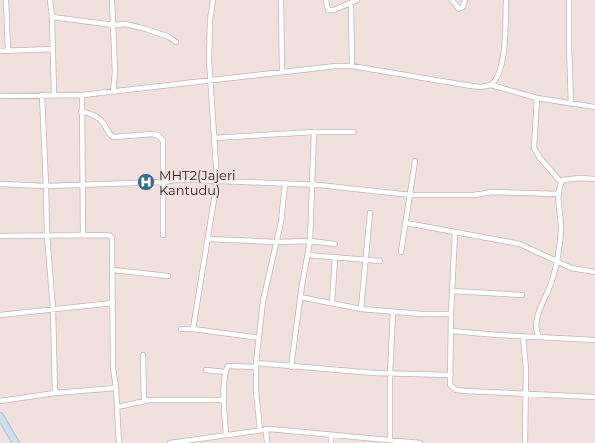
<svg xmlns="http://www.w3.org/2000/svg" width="595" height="443" font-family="Montserrat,sans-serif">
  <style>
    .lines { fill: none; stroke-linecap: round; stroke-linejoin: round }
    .street-casing { stroke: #c5b6b5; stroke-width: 6 }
    .secondary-casing { stroke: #c5b6b5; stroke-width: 8 }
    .street { stroke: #fff; stroke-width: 4.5 }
    .secondary { stroke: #c4e4f1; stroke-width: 6 }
    .labels { text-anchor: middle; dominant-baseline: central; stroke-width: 3; stroke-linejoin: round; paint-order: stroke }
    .poi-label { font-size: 13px; fill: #292323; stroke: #f0e1df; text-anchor: start }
  </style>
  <rect width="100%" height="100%" fill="#f0e1df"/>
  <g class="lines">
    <defs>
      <path id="street" d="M6 0 8 51
        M50 0 52 17 54 95
        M112 0 115 72 113 92
        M281 0 282 71
        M326 0 328 10H334L357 0
        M452 0 459 9 463 7 465 0
        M569 0V46L571 104
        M351 3 352 66
        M52 17 114 25 125 24 146 29 169 37 176 42
        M0 51 53 49
        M491 85C508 70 505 22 506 0
        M42 95 46 186 47 235 53 309 55 393
        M82 95 83 235
        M0 96 82 95 336 66H352L465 85 480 87 491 85 537 98 595 107
        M537 98 534 148 540 158 561 182
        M81 111C90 113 99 116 104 124 107 129 107 133 113 137L153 134 159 136 163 141V235
        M214 138 314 132H354
        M0 184 46 186 164 182 175 180H196L319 185 411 195H474L492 192 559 194
        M406 223 520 244 571 268 595 272
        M455 232 451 314 450 385 456 390 466 391 595 397
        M0 236 107 235 111 236 112 239 113 367 116 388 119 443
        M208 239 276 242 310 241 335 244
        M401 252 415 161
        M307 255 380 261
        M113 270 168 276
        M452 291 522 295
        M300 297 361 309 422 314H451
        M332 303 335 258
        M361 309 370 213
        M0 315 113 303
        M181 329H193L259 338
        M193 329 217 181 209 60 210 20 213 0
        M451 331 498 335 595 340
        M523 336 526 369 525 443
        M539 337C531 323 542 304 548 291 552 282 555 271 557 261 559 250 561 238 561 228 561 212 554 193 563 180L580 178 595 179
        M143 355 144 401
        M256 363 374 373 451 375
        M291 367 302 285 310 241 314 132
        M206 370 225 372
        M0 401 55 393 116 388
        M117 407 150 400H224
        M266 429 267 443
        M260 430 256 391V363L263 301 281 222 285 184
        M226 435C225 417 220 381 228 366L256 367
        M390 440V374L393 312
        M170 443 270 429 420 443
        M331 443V435"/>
      <path id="secondary" d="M0 416 16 443"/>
    </defs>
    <use href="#street" class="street-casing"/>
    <use href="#secondary" class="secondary-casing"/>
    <use href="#street" class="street"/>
    <use href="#secondary" class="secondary"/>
  </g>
  <defs>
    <symbol id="hospital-disc" viewBox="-11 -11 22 22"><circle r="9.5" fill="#356f88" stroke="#f0e1df"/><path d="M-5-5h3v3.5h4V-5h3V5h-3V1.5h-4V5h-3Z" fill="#fff"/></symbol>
  </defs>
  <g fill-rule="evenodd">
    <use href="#hospital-disc" x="136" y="172" width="20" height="20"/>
  </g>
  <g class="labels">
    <g class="poi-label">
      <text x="159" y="175">MHT2(Jajeri<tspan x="159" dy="15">Kantudu)</tspan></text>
    </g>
  </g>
</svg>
